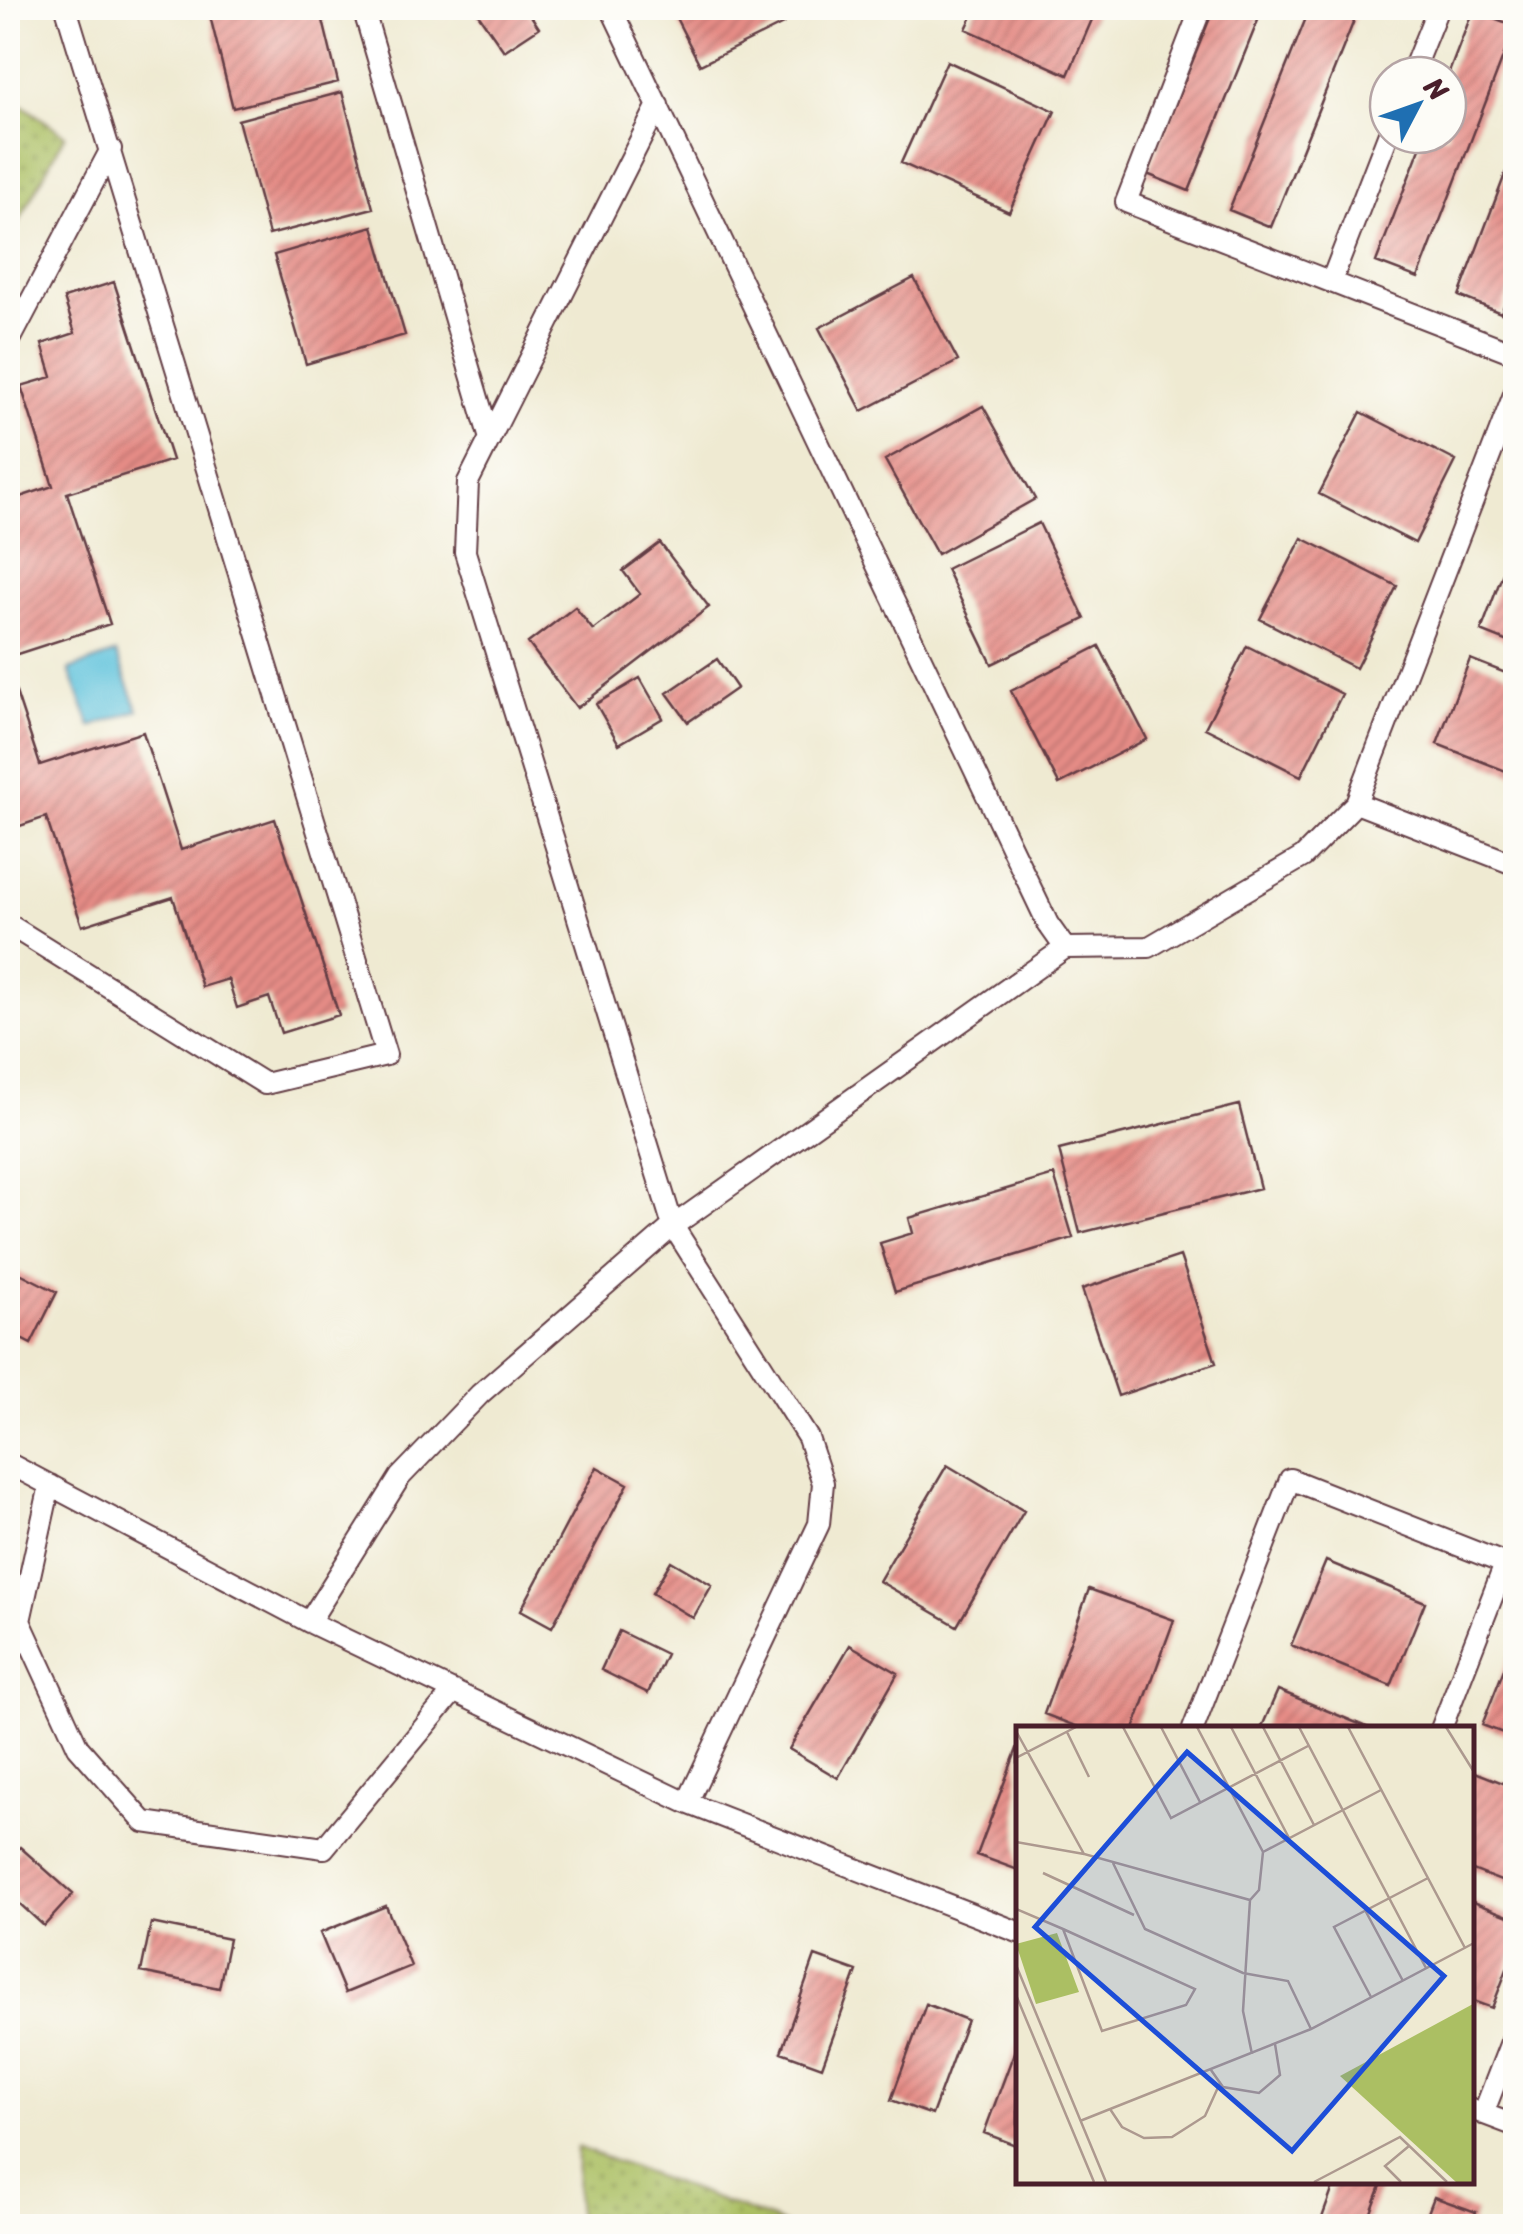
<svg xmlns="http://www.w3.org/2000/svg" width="1523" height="2234" font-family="Sriracha,sans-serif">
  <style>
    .grass { fill: url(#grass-dots); stroke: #7a6f47; stroke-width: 2.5 }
    .water { fill: #5ec2dc; stroke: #547084; stroke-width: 2.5 }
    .building { fill: url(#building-hatch) }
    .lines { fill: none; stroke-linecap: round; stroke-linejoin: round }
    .lane-casing { stroke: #633d44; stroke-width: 24 }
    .lane { stroke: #fff; stroke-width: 20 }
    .inset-road { fill: none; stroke: #ad998f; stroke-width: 2.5 }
    .view { fill: #1d4ed8; fill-opacity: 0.15; stroke: #1d4ed8; stroke-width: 5 }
    .inset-edge { fill: none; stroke: #4a1f2b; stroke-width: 5 }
  </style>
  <defs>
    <pattern id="grass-dots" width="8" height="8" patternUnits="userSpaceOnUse" patternTransform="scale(2.5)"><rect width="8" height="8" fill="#abbf63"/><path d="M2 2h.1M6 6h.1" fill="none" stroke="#8d9b52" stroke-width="1.8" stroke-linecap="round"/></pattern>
    <pattern id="building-hatch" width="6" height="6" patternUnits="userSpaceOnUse" patternTransform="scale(2.5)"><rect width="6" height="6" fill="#e58c86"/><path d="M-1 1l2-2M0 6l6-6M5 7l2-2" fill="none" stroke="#bc726e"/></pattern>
  </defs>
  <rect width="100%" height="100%" fill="#fdfcf7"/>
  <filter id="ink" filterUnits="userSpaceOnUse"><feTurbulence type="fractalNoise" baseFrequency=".01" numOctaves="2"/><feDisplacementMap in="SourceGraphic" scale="20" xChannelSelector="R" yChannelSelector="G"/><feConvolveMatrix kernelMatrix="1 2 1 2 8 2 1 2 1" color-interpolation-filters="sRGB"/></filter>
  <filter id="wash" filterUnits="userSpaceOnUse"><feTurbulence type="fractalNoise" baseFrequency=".0048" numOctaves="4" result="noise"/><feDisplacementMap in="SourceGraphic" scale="40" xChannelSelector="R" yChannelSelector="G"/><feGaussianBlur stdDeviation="2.25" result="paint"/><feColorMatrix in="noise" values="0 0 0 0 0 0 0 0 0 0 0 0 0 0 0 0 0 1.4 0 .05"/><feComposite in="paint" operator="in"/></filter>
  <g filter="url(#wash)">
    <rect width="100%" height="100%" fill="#efead2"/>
    <path class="grass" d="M8 95 65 135 8 243Z
      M577 2147 788 2226H576Z"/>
    <path class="water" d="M116 653 138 710 91 727 69 670Z"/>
    <g id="blocks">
      <path class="building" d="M208 8H320L338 82 233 108Z
        M474 8H526L539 28 504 51Z
        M671 8H775L783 24 700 65Z
        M976 8H1097L1068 75 966 29Z
        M1214 8H1263L1189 191 1147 174Z
        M1310 8H1359L1271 227 1229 210Z
        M1473 10 1515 26 1418 278 1376 262 1425 135H1448V75Z
        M947 61 1055 111 1009 212 901 163Z
        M342 92 373 208 269 235 238 120Z
        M1515 148 1516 275 1501 313 1459 296Z
        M373 226 405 335 306 364 274 255Z
        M914 278 958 361 862 411 819 328Z
        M114 282 172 460 67 493 110 624 8 657V501L53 486 21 386 52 377 42 344 75 333 64 298Z
        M983 406 1035 499 937 554 885 460Z
        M1361 412 1456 461 1415 543 1319 494Z
        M1039 523 1085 619 992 664 946 569Z
        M1302 538 1397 586 1356 668 1260 619Z
        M1515 541H1516V645L1481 631Z
        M660 543 709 607 577 708 528 643 575 607 593 630 640 594 623 571Z
        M1099 646 1147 739 1059 784 1011 691Z
        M1247 646 1342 694 1301 776 1205 728Z
        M717 659 737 688 688 722 667 693Z
        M1470 659 1516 677V775L1437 744Z
        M8 668 40 765 143 732 181 850 275 819 339 1015 281 1033 269 997 237 1008 228 979 202 987 173 897 82 926 46 817 8 830Z
        M640 678 663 718 619 744 596 704Z
        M1239 1105 1260 1188 1080 1233 1059 1150Z
        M1054 1175 1073 1238 895 1292 880 1243 913 1233 909 1218Z
        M1180 1256 1216 1363 1118 1396 1082 1289Z
        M8 1267 57 1292 31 1344 8 1332Z
        M947 1465 1024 1511 957 1626 879 1581Z
        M597 1467 628 1484 552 1627 521 1610Z
        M671 1561 712 1585 693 1618 652 1593Z
        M1326 1561 1425 1602 1391 1686 1291 1645Z
        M1089 1589 1174 1620 1134 1729H1083L1044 1714Z
        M619 1631 666 1654 648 1693 601 1670Z
        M1515 1641H1516V1738L1482 1725Z
        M850 1645 898 1673 838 1778 789 1749Z
        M1278 1690 1371 1729H1261Z
        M1018 1746V1870L977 1855Z
        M1470 1770 1516 1788V1887L1470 1869Z
        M20 1847 73 1894 44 1926 8 1893V1861Z
        M1470 1901 1516 1919V1946L1492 2008 1470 2000Z
        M386 1906 411 1966 345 1993 320 1933Z
        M151 1923 229 1939 219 1988 141 1972Z
        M815 1956 857 1971 822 2067 781 2052Z
        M926 2004 967 2020 932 2115 891 2100Z
        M1018 2042V2146L984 2133Z
        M1335 2182 1382 2183 1366 2226H1319Z
        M1434 2197 1476 2212 1471 2226H1423Z"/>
    </g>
  </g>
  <g filter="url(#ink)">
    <use href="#blocks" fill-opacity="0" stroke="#633d44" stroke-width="2.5"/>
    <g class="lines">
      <defs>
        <path id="lane" d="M363 8 490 439
          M611 8 1048 924 1065 948 1149 947 1303 857 1356 803 1516 389
          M1201 8 1126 202 1516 354
          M1411 75 1438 8
          M658 105 468 482 465 552 673 1226 808 1438 823 1483 819 1524 687 1803
          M1331 282 1388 135
          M8 344 111 149
          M1356 803 1516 865
          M8 924 265 1084 386 1055 66 8
          M8 1463 309 1622 687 1803 1018 1932
          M50 1485 20 1621 78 1747 144 1822 324 1848 454 1691
          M309 1622 400 1477 480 1394 673 1226 1065 948
          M1193 1729 1290 1479 1516 1568
          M1441 1729 1505 1564
          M1471 2109 1516 2126
          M1483 2114 1516 2029"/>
      </defs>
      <use href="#lane" class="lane-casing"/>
      <use href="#lane" class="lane"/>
    </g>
  </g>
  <g transform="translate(1016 1726)">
    <rect width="458" height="458" fill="#efead2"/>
    <path d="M41 207 63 266 20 278 0 218ZM457 278V456H440L324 350Z" fill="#abbf63"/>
    <path class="inset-road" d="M107 1 155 92 292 20M145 1 184 76M215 1 273 112M247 1 298 99M283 1 410 242M332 1 449 222M430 1 458 46M0 5 68 128 234 174 243 164 247 126 181 1M51 6 73 51M0 32 60 1M0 116 68 128M247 126 365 64M97 137 129 203 227 247 272 255 295 303M27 147 118 189M234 174 227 285 236 328M0 183 47 203 179 263 170 279 86 305 47 203M349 184 387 255M0 239 90 456M0 269 78 456M355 271 318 201 412 152M195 344 207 361 243 367 264 349 259 318M94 383 106 401 128 412 156 411 189 390 204 357M64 395 295 303 458 217M298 456 384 411 431 456M385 456 369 440 393 420"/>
    <path class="view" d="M171 26 428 250 276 425 19 201Z"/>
    <rect width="458" height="458" class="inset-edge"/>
  </g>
  <rect width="1523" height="2234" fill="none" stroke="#fdfcf7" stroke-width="40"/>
  <g transform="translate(1418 105) rotate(49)"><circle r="48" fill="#fdfcf7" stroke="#b5a4a5" stroke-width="2.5"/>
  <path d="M0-8L18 38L0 25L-18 38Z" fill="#1f6fb2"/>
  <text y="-15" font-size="28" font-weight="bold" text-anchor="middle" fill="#4a1f2b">N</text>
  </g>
</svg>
